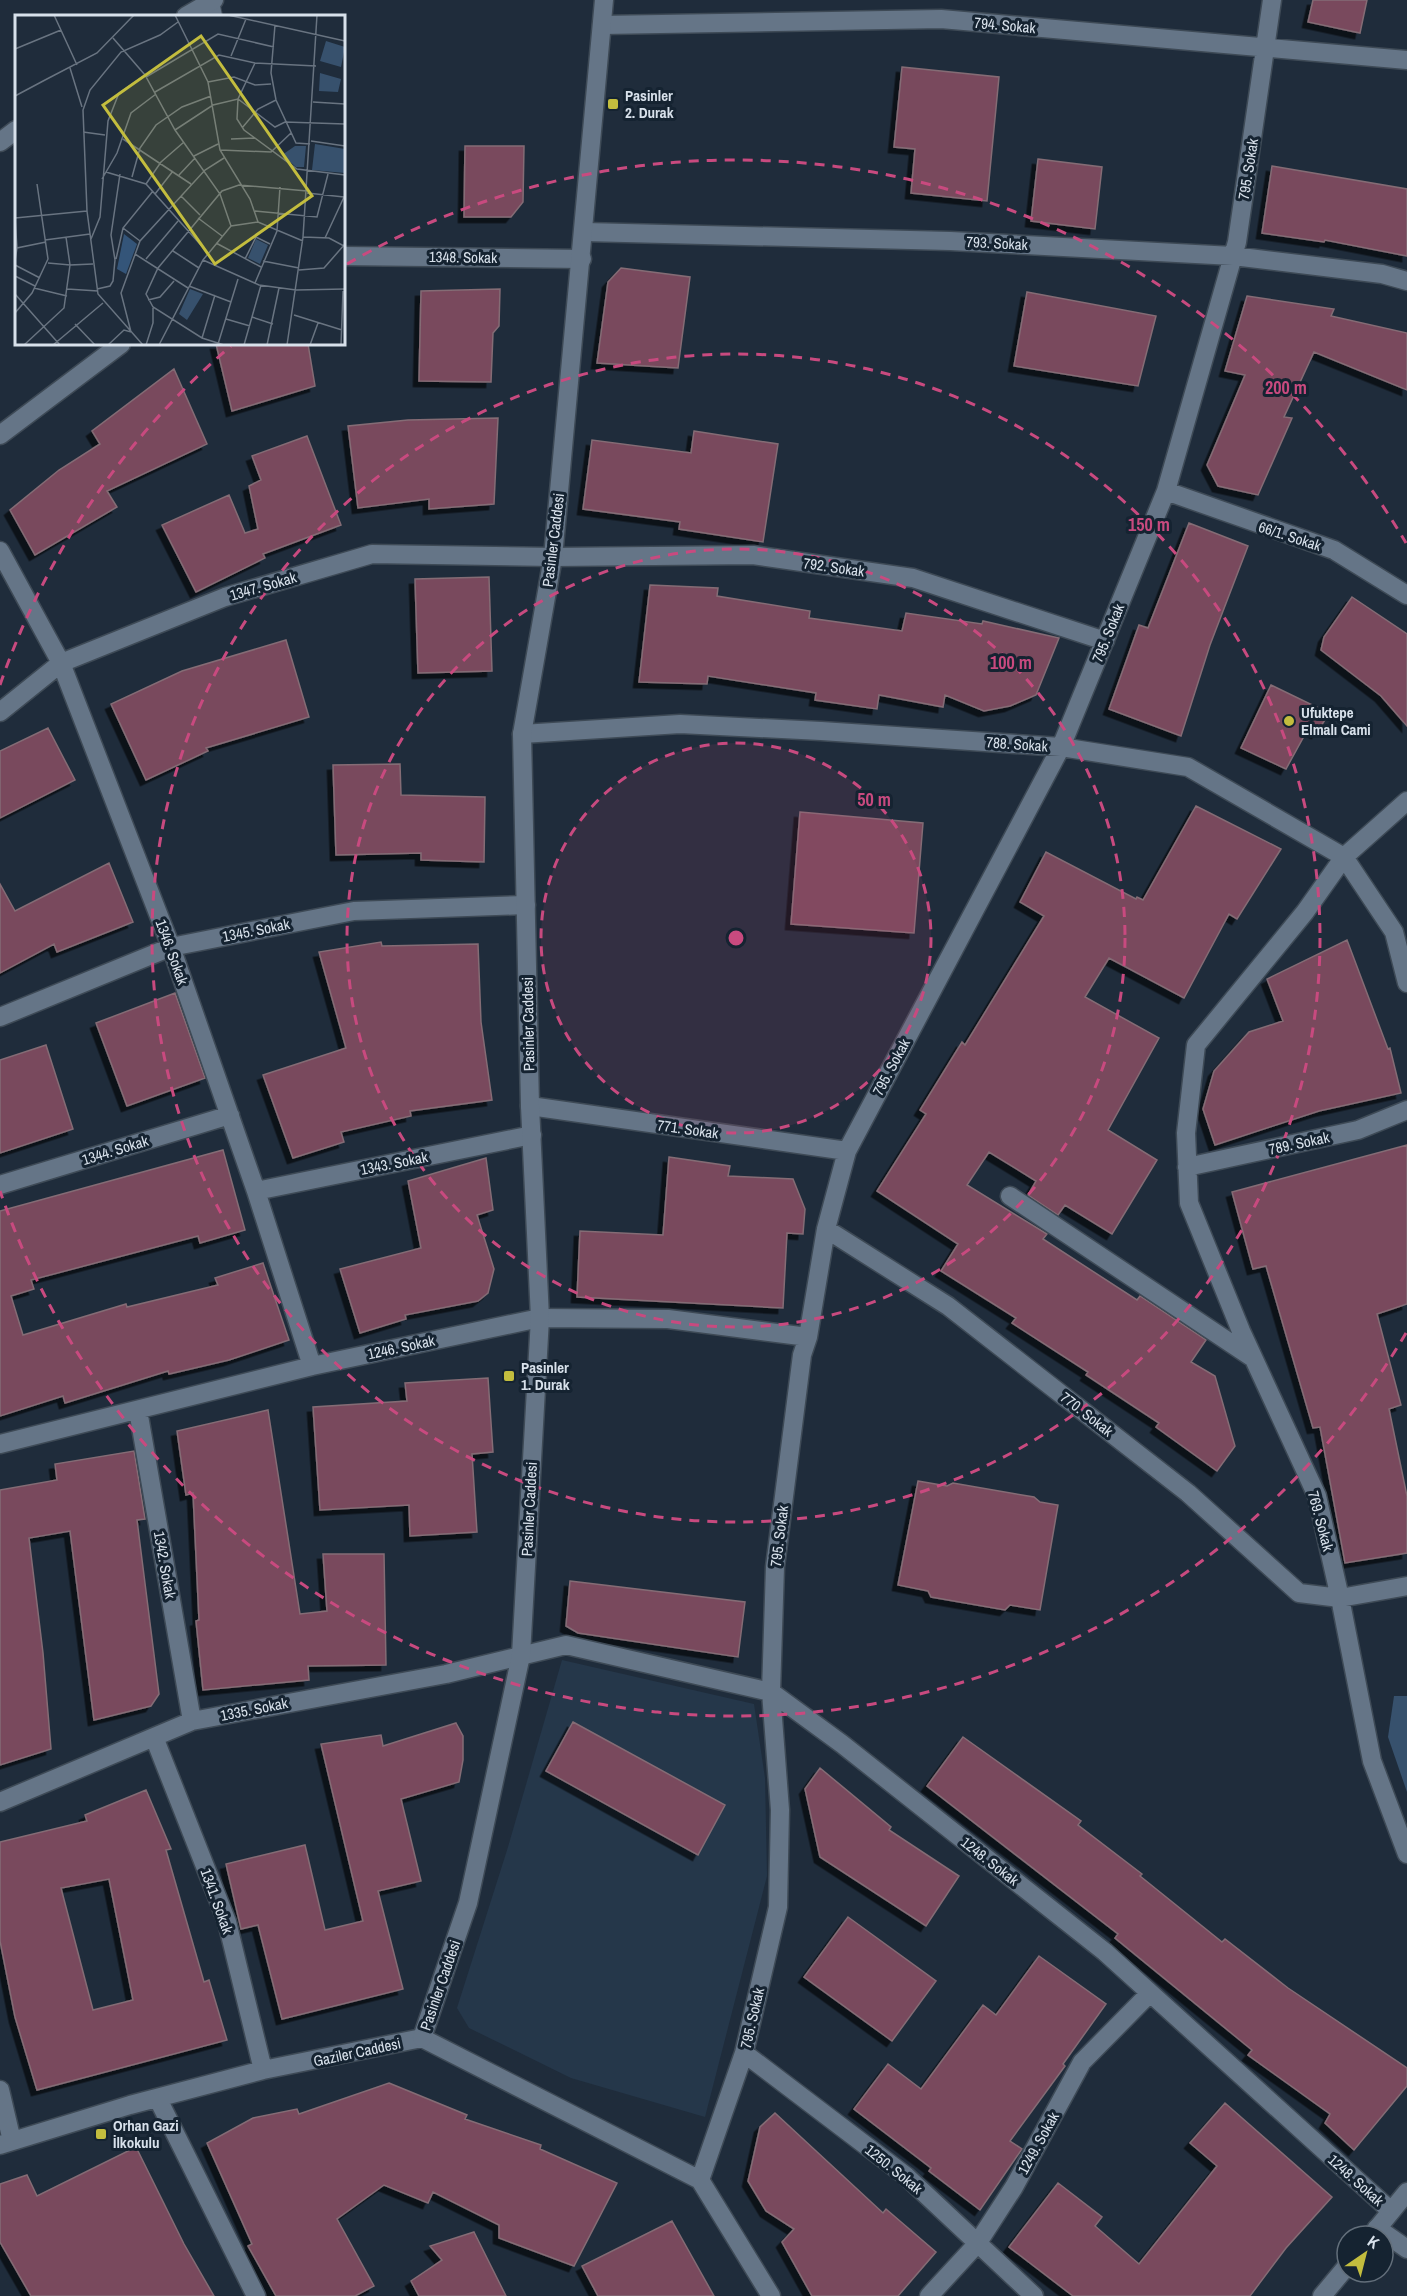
<svg xmlns="http://www.w3.org/2000/svg" width="1407" height="2296" font-family="'Archivo Narrow',sans-serif">
  <style>
    .built { fill: #25374a }
    .green { fill: #37516d }
    .building { fill: #79495d; stroke: #846c75; stroke-width: 1.5; fill-rule: evenodd; filter: url(#shadow) }
    .lines { fill: none; stroke-linecap: round; stroke-linejoin: round }
    .lane-casing { stroke: #3e4a56; stroke-width: 16 }
    .street-casing { stroke: #3e4a56; stroke-width: 21 }
    .secondary-casing { stroke: #3e4a56; stroke-width: 21 }
    .lane { stroke: #657587; stroke-width: 14 }
    .street { stroke: #657587; stroke-width: 18 }
    .secondary { stroke: #657587; stroke-width: 18 }
    .ring { fill: none; stroke: #c84a7f; stroke-width: 3; stroke-dasharray: 10 8 }
    .poi-dot { fill: #c3bd3e; stroke: #152331; stroke-width: 2 }
    .labels { text-anchor: middle; dominant-baseline: central; stroke-width: 6; stroke-linejoin: round; paint-order: stroke }
    .street-label { font-size: 15px; fill: #d8e1eb; stroke: #152331 }
    .poi-label { font-size: 15px; font-weight: bold; fill: #d8e1eb; stroke: #152331; text-anchor: start }
    .inset-road { fill: none; stroke: #697481; stroke-width: 1.5 }
    .view { fill: #c3bd3e; fill-opacity: 0.15; stroke: #c3bd3e; stroke-width: 3 }
    .inset-edge { fill: none; stroke: #d8e1eb; stroke-width: 3 }
    .centre { fill: #c84a7f; stroke: #152331; stroke-width: 3 }
    .ring-label { font-size: 18px; text-anchor: middle; font-weight: bold; fill: #c84a7f; stroke: #152331; stroke-width: 6; stroke-linejoin: round; paint-order: stroke }
  </style>
  <defs>
    <filter id="shadow"><feDropShadow dx="-5.5" dy="5.5" stdDeviation="0" flood-color="#0009"/></filter>
  </defs>
  <rect width="100%" height="100%" fill="#1f2c3b"/>
  <path class="built" d="M562 1660 754 1704 765 1778 767 1876 705 2117 571 2078 469 2028 457 2008 508 1847Z"/>
  <path class="green" d="M1394 1696H1407V1792L1388 1737Z"/>
  <path class="building" d="M1313 0H1367L1360 33 1308 22Z
    M902 67 999 77 987 201 911 193 915 149 894 147Z
    M465 146H524L523 202 511 217H464Z
    M1038 159 1102 167 1095 229 1031 221Z
    M1272 166 1407 189V256L1325 240 1324 242 1262 233Z
    M621 268 690 277 678 368 597 363 608 282Z
    M500 289 499 326 493 333 491 382 419 381 421 291Z
    M1027 292 1156 316 1138 386 1014 366Z
    M1247 296 1334 309 1331 316 1407 333V390L1314 352 1284 417 1292 418 1258 495 1218 486 1207 465 1245 375 1225 371Z
    M216 344H308L315 386 232 411Z
    M174 369 207 444 107 491 117 507 35 555 10 510 59 470 100 444 92 431Z
    M498 418 494 504 429 509V499L358 508 348 426 408 420Z
    M694 431 778 444 763 542 679 529 680 522 583 509 592 440 691 453Z
    M307 436 341 525 263 554 265 558 196 592 162 525 229 495 245 533 258 529 249 486 261 480 252 456Z
    M1189 523 1248 546 1210 645 1181 736 1109 709 1139 625 1148 628Z
    M489 577 492 671 418 673 415 579Z
    M650 585 718 588 717 596 810 611 809 618 902 631 906 613 982 624 983 621 1059 638 1036 695 1010 706 984 711 945 695 943 707 879 695 877 709 815 700 816 693 708 676 707 684 639 682Z
    M1352 597 1407 634V726L1381 696 1321 650 1324 637Z
    M286 640 309 717 206 748 208 751 146 780 111 704 182 671Z
    M1271 685 1329 713 1317 733 1308 729 1286 769 1241 748Z
    M48 728 75 780 0 818V751Z
    M400 764 401 795 485 797 484 862 421 860V853L336 855 333 765Z
    M1196 806 1281 849 1237 919 1229 914 1184 998 1109 958 1085 997 1159 1038 1108 1130 1157 1160 1112 1234 1065 1205 1058 1215 1028 1195 1036 1181 989 1152 967 1185 1047 1234 1043 1239 1137 1300 1140 1296 1206 1340 1191 1362 1215 1376 1235 1446 1217 1471 1156 1427 1159 1423 1086 1375 1088 1372 1012 1323 1016 1318 941 1271 958 1244 877 1191 926 1114 920 1110 962 1042 965 1045 1044 916 1020 902 1046 852 1136 899 1137 897 1143 900Z
    M800 812 923 823 914 933 791 924Z
    M109 863 133 922 57 952 54 944 0 973V884L15 911Z
    M1347 940 1388 1049 1390 1048 1401 1093 1319 1111 1215 1145 1203 1109 1214 1071 1249 1032 1283 1021 1267 979Z
    M381 942 382 946 478 944 481 1022 492 1100 410 1111 411 1116 341 1132 344 1142 293 1158 263 1075 346 1048 319 952Z
    M175 993 205 1078 127 1106 96 1023Z
    M46 1045 73 1129 0 1153V1060Z
    M1407 1145V1304L1377 1314 1401 1405 1389 1409 1407 1496V1553L1345 1563 1320 1427 1313 1428 1266 1266 1253 1269 1232 1192Z
    M223 1150 245 1230 200 1243 198 1236 31 1280 34 1289 11 1296 23 1335 126 1304 127 1307 218 1285 215 1278 263 1263 289 1340 229 1360 169 1374 168 1371 65 1403 63 1396 0 1416V1211Z
    M669 1157 730 1166 728 1176 793 1179 805 1209 803 1234 787 1233 783 1308 577 1297 580 1231 663 1235Z
    M486 1158 493 1210 477 1215 494 1269 488 1293 478 1301 405 1315 406 1319 360 1333 340 1269 421 1248 408 1181Z
    M488 1378 493 1452 472 1454 477 1532 410 1536 409 1505 320 1510 313 1407 407 1401 405 1383Z
    M268 1410 300 1614 327 1611 323 1554H384L386 1665 308 1666 309 1680 203 1690 196 1621 199 1620 193 1493 186 1495 177 1431Z
    M134 1451 145 1519 137 1520 159 1694 151 1706 94 1720 70 1531 29 1538 43 1653 51 1749 0 1765V1490L57 1480 55 1464Z
    M918 1481 947 1486 953 1483 1034 1497 1040 1502 1058 1505 1040 1610 1010 1605 1005 1610 931 1597 928 1591 898 1585Z
    M570 1581 745 1602 738 1657 578 1633 566 1626Z
    M573 1722 725 1805 698 1855 546 1771Z
    M456 1723 463 1736V1760L459 1782 401 1799 421 1881 378 1891 403 1989 282 2019 258 1925 241 1929 226 1864 305 1845 325 1930 363 1921 321 1744 381 1735 383 1746Z
    M963 1737 1081 1821 1078 1825 1142 1874 1140 1876 1222 1942 1225 1939 1288 1988 1407 2068V2086L1354 2150 1325 2123 1330 2114 1248 2055 1252 2050 1115 1938 1118 1934 927 1786Z
    M820 1768 891 1827 889 1830 959 1876 926 1926 820 1857 805 1789Z
    M146 1790 171 1849 166 1850 204 1982 209 1980 227 2040 37 2090 15 2017 0 1941V1842L87 1821 85 1815ZM109 1879 133 2000 93 2010 61 1888Z
    M848 1917 936 1981 892 2041 804 1977Z
    M1039 1956 1106 2004 1063 2064 1065 2066 1010 2141 1022 2149 980 2210 929 2171 931 2168 854 2109 888 2064 921 2089 983 2005 996 2015Z
    M389 2083 467 2115 465 2119 541 2145 540 2149 617 2183 574 2266 499 2238V2225L433 2192 428 2203 384 2185 337 2219 374 2286 355 2296H276L248 2246 252 2244 207 2143 253 2118 297 2109 299 2114Z
    M1225 2103 1332 2197 1286 2248 1250 2296H1073L1009 2247 1058 2183 1102 2217 1095 2226 1139 2264 1217 2166 1190 2143Z
    M775 2113 883 2213 886 2209 936 2252 898 2296H812L782 2242 794 2229 766 2211 748 2181 760 2127Z
    M136 2147 184 2244 214 2296H31L0 2242V2184L27 2175 37 2196Z
    M672 2221 714 2296H598L582 2266Z
    M474 2232 506 2296H419L411 2281 442 2260 430 2246Z"/>
  <g class="lines">
    <defs>
      <path id="lane" d="M212 1 215 16"/>
      <path id="street" d="M186 16 214 0
        M602 25 941 19 1407 60
        M0 142 16 130
        M585 232 950 241 1233 256 1382 274 1407 281
        M344 256 582 259
        M0 435 121 344
        M1166 491 1334 550 1407 595
        M0 551 61 663 171 947 256 1191 312 1366
        M0 712 61 663 225 597 372 554 553 557 753 555 913 578 1105 641
        M522 734 680 724 821 731 1061 747 1188 767 1344 857 1394 932 1407 983
        M1407 801 1344 857 1305 912 1196 1045 1186 1133 1189 1203 1241 1331 1317 1496 1340 1598 1372 1761 1407 1854
        M0 1017 171 947 354 911 526 905
        M530 1106 847 1151
        M1187 1167 1358 1130 1407 1110
        M0 1185 230 1115
        M256 1191 532 1135
        M1010 1196 1253 1358
        M826 1229 948 1306 1188 1493 1299 1593 1340 1598 1407 1586
        M138 1410 192 1721
        M0 1444 312 1366 540 1318 668 1319 808 1337
        M154 1737 227 1922 263 2070
        M0 1802 192 1721 446 1674 566 1645 771 1692 842 1744 1105 1952 1391 2211
        M744 2053 906 2176 1034 2296
        M0 2090 12 2141
        M158 2099 256 2296
        M0 2145 130 2105 263 2070 422 2038 700 2180 771 2296
        M700 2180 744 2053 778 1907 780 1810 771 1692 775 1567 802 1355 808 1337 826 1229 847 1151 1061 747 1166 491 1237 242 1272 0
        M1377 2228 1407 2249
        M929 2296 977 2244 1014 2187 1082 2062 1150 1993"/>
      <path id="secondary" d="M422 2038 468 1903 521 1655 540 1318 530 1106 522 734 553 557 604 0
        M1371 2236 1407 2192
        M1322 2296 1347 2266"/>
    </defs>
    <use href="#lane" class="lane-casing"/>
    <use href="#street" class="street-casing"/>
    <use href="#secondary" class="secondary-casing"/>
    <use href="#lane" class="lane"/>
    <use href="#street" class="street"/>
    <use href="#secondary" class="secondary"/>
  </g>
  <circle cx="736" cy="938" r="195" fill="#c84a7f" fill-opacity=".12"/>
  <g class="ring">
    <circle cx="736" cy="938" r="195"/>
    <circle cx="736" cy="938" r="389"/>
    <circle cx="736" cy="938" r="584"/>
    <path d="M1406 1333A778 778 0 0 1 0 1191M0 685A778 778 0 0 1 231 346M347 264A778 778 0 0 1 1406 543"/>
  </g>
  <g class="poi-dot">
    <rect x="607" y="98" width="12" height="12" rx="3"/>
    <circle cx="1289" cy="721" r="6"/>
    <rect x="503" y="1370" width="12" height="12" rx="3"/>
    <rect x="95" y="2128" width="12" height="12" rx="3"/>
  </g>
  <g class="labels">
    <g class="street-label">
      <text transform="translate(1005 25) rotate(5)">794. Sokak</text>
      <text transform="translate(1248 169) rotate(-81)">795. Sokak</text>
      <text transform="translate(997 243) rotate(3)">793. Sokak</text>
      <text transform="translate(463 257) rotate(1)">1348. Sokak</text>
      <text transform="translate(1290 536) rotate(18)">66/1. Sokak</text>
      <text transform="translate(553 540) rotate(-83)">Pasinler Caddesi</text>
      <text transform="translate(834 567) rotate(8)">792. Sokak</text>
      <text transform="translate(263 586) rotate(-16)">1347. Sokak</text>
      <text transform="translate(1108 633) rotate(-68)">795. Sokak</text>
      <text transform="translate(1017 744) rotate(4)">788. Sokak</text>
      <text transform="translate(256 930) rotate(-11)">1345. Sokak</text>
      <text transform="translate(172 952) rotate(70)">1346. Sokak</text>
      <text transform="translate(528 1024) rotate(-91)">Pasinler Caddesi</text>
      <text transform="translate(891 1067) rotate(-62)">795. Sokak</text>
      <text transform="translate(688 1129) rotate(8)">771. Sokak</text>
      <text transform="translate(1299 1143) rotate(-12)">789. Sokak</text>
      <text transform="translate(115 1150) rotate(-17)">1344. Sokak</text>
      <text transform="translate(394 1163) rotate(-11)">1343. Sokak</text>
      <text transform="translate(401 1347) rotate(-12)">1246. Sokak</text>
      <text transform="translate(1087 1414) rotate(38)">770. Sokak</text>
      <text transform="translate(529 1509) rotate(-87)">Pasinler Caddesi</text>
      <text transform="translate(1321 1521) rotate(75)">769. Sokak</text>
      <text transform="translate(779 1536) rotate(-83)">795. Sokak</text>
      <text transform="translate(165 1565) rotate(80)">1342. Sokak</text>
      <text transform="translate(254 1709) rotate(-11)">1335. Sokak</text>
      <text transform="translate(990 1861) rotate(38)">1248. Sokak</text>
      <text transform="translate(217 1901) rotate(70)">1341. Sokak</text>
      <text transform="translate(440 1985) rotate(-71)">Pasinler Caddesi</text>
      <text transform="translate(752 2018) rotate(-77)">795. Sokak</text>
      <text transform="translate(357 2052) rotate(-12)">Gaziler Caddesi</text>
      <text transform="translate(1038 2143) rotate(-61)">1249. Sokak</text>
      <text transform="translate(894 2169) rotate(39)">1250. Sokak</text>
      <text transform="translate(1356 2180) rotate(42)">1248. Sokak</text>
    </g>
    <g class="poi-label">
      <text x="625" y="95">Pasinler<tspan x="625" dy="17">2. Durak</tspan></text>
      <text x="1301" y="712">Ufuktepe<tspan x="1301" dy="17">Elmalı Cami</tspan></text>
      <text x="521" y="1367">Pasinler<tspan x="521" dy="17">1. Durak</tspan></text>
      <text x="113" y="2125">Orhan Gazi<tspan x="113" dy="17">İlkokulu</tspan></text>
    </g>
  </g>
  <g transform="translate(15 15)">
    <rect width="330" height="330" fill="#1f2c3b"/>
    <path d="M311 26 330 32 326 52 305 46ZM305 58 326 64 323 77 304 76ZM300 129 330 134V158L297 155ZM280 131H291L289 152H281L267 140ZM241 224 253 230 245 249 233 243ZM175 274 188 279 172 305 164 299Z" fill="#37516d"/>
    <path d="M109 219 122 229 111 259 102 254Z" fill="#345579"/>
    <path class="inset-road" d="M39 0 62 50M119 0H156M160 0 193 67 205 135 235 184 243 207M213 0 330 26M260 10 256 58 261 85 281 128 295 129M98 23 130 60 160 115 205 179 216 211M0 34 46 15M216 41 231 4M240 48 223 84 222 104 229 115 282 154 330 160M55 53 67 92M131 62 203 19 259 32M30 65 82 38 119 0M193 67 219 62 240 70 256 69M140 77 204 40 240 48 301 51M0 81 30 65M298 87 330 89M227 113 243 94 261 85M160 115 198 90 223 84 260 112 270 107 330 109M68 117 90 120M108 124 176 169M216 124 240 123M296 126 330 131M205 135 256 137 276 118M179 141 203 129M91 157 131 169 193 238M164 160 180 143M117 162 125 133 141 110 167 92 196 81M87 164 102 138 116 98 141 79M131 169 146 147 169 127M292 178 329 182M140 179 158 156M166 181 185 200M240 196 302 202 313 159M0 203 72 196M0 203 2 233M183 203 207 221M108 213 125 226M288 222 314 223 329 231M310 223 329 182M76 224 85 202 93 106 104 78 130 60M30 225 75 219M201 228 246 252M158 236 184 253M120 239 173 273M101 244 108 213 138 176M131 244 163 206M230 244 241 222 255 229M188 245 244 270 281 275 330 274M0 246 2 233 31 227M248 246 284 253M33 248 55 250 51 222M0 250 25 263M284 255 309 253 330 229M0 261 20 271M240 268 262 216 265 172M174 271 216 287M19 273 52 281M52 274 83 276M82 274 95 271 98 266 100 245 96 220 105 159M0 279 45 330M133 285 145 282 159 266M0 298 17 278 33 244 22 169M279 300 327 315M237 302 258 309M211 304 235 311M60 309 80 330M187 323 200 280M203 329 223 264M9 330 49 293 55 250 78 249M38 330 88 288M93 330 109 315 116 317 106 278 125 226 190 155 209 143M128 330 83 279 72 196 68 95 75 75 106 37 145 20 163 7M131 330 138 308V293M144 330 188 245 216 211 243 207 288 226M209 330 187 323 138 292 131 279 143 253 207 176 224 170 292 176M229 330 246 270M252 330 264 273M272 330 288 222 302 0M295 330 303 308M326 330 328 276"/>
    <path class="view" d="M186 21 297 181 200 249 88 90Z"/>
    <rect width="330" height="330" class="inset-edge"/>
  </g>
  <circle cx="736" cy="938" r="9" class="centre"/>
  <g class="ring-label">
    <text x="1286" y="394">200 m</text>
    <text x="1149" y="531">150 m</text>
    <text x="1011" y="669">100 m</text>
    <text x="874" y="806">50 m</text>
  </g>
  <g transform="translate(1365 2254) rotate(35)"><circle r="28" fill="#152331" stroke="#636f7b" stroke-width="1.5"/>
  <path d="M0-4.5L10 22L0 15L-10 22Z" fill="#c3bd3e"/>
  <text y="-9" font-size="16" font-weight="bold" text-anchor="middle" fill="#d8e1eb">K</text>
  </g>
</svg>
